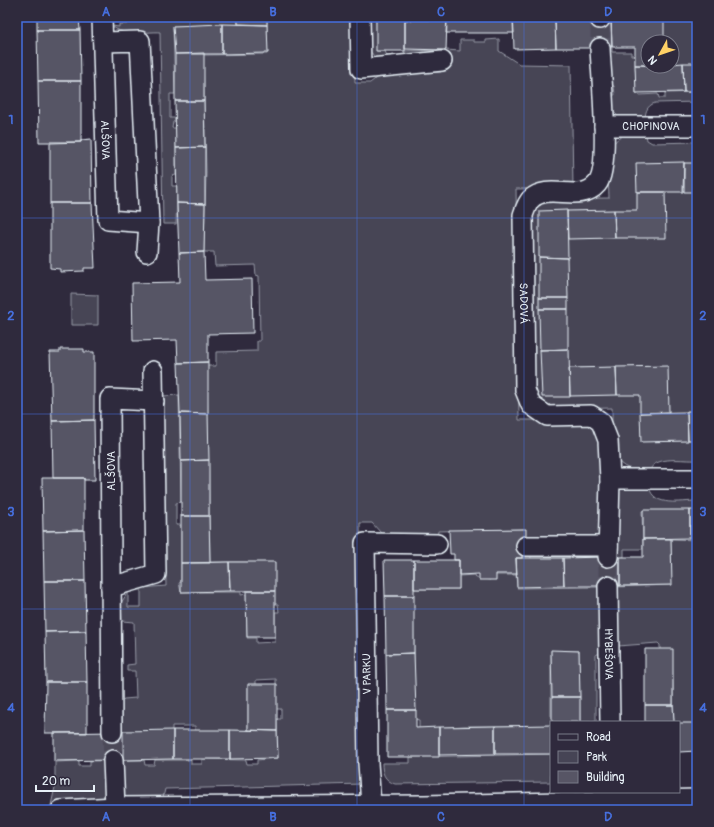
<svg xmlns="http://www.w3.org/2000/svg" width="714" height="827" font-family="Pangolin,sans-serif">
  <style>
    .green { fill: #464455; stroke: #979aa6 }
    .building { fill: #575565; stroke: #e8f1f8 }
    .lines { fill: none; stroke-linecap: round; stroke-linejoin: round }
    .street-tunnel { stroke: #4b4859; stroke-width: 19; stroke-dasharray: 19 10; stroke-linecap: butt }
    .street-casing { stroke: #e8f1f8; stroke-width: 22 }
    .street { stroke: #2f2a3d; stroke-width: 19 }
    .grid { fill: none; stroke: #466fde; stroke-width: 1; stroke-opacity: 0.55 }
    .labels { text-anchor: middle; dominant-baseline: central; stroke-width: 3.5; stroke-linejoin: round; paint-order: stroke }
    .street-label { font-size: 11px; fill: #e8f1f8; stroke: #2f2a3d }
    .neatline { fill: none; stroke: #466fde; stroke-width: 1.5 }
    .grid-label { font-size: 13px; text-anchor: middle; font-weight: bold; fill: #466fde }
  </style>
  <rect width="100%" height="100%" fill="#2f2a3d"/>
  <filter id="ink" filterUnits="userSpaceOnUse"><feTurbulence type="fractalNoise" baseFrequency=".025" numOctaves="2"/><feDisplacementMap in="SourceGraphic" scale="8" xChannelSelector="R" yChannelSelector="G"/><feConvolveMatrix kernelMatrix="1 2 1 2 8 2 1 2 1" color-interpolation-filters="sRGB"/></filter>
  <g filter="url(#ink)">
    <path class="green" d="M129 17H238V25L173 26 175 94H170V118H175V121L173 122 172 128H176V175L172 176V186H177L176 224H163L160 32C145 31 124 37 112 26L119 27V24H127Z
      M267 17H354L355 83H370L380 75 441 72V62L376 58 367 48 365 17H376L377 51H385L387 56H405V51L446 50 460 51V40H474V42H486V40L499 39V51L519 64 571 65 573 188 516 189 519 420H582L591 424 600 441 602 558 531 559 530 546H525L524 529 438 531 437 538 391 537 381 533 372 523H360L363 784 165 789 160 810H50L55 787V762L79 761V766H90V761L144 760 145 765H154L155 760H191V764H202V759L246 760 247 764H257V760L278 758 277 719H281V709H276V679L256 680V685H248V731H195V726H172V732H122L121 701 124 699 136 698 135 671H127V665L135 664 134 622 122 621 121 603 128 592V607H141V588L166 586 163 396 179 395 181 502 176 503V525H181V582L179 583 181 592H241V595L246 594 247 638H256V643L275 642V612H279L278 604H275L248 562H210L207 366H216V352L257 351V341H260L259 276 256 275 255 265 215 266 214 252H204L206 172 203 55 267 54Z
      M405 17H445L447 20H405Z
      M530 17H595V19L530 21Z
      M606 17H697V64L672 65V42H664L606 19Z
      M607 48H612V52H631V55H635L636 93 640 95 658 94 659 98H665V93L697 92V102L655 103C646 106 645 113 645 122 621 118 614 122 608 95H615L614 86H608Z
      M646 134 647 140 652 143 697 142V460C684 461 656 455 650 470 643 469 635 470 628 468 606 460 613 426 612 408L551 409 534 397 531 210 547 199 609 198C609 182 603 145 621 137 628 134 638 135 646 134Z
      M71 294 98 295V325H71Z
      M623 487H649C654 508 681 501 697 501V511H642L643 549H624V557L614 558 617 493Z
      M671 539 697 540V724H679V722H674L672 650H660V645L658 643 618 646 614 587 671 585Z
      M475 575 476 578 490 580 496 575H516L517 588 603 587 601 652 596 655V722H580L579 651H551V726H464L419 729V720L415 719 413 589H459V576Z
      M551 754V782L395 784C384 780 382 773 382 763H410V757Z"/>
    <path class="building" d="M37 17H79L80 30H37Z
      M238 17H267V25L238 24Z
      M376 17H405V51H376Z
      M447 17H513L514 33H446Z
      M664 18V42H648V65H635V47H612L611 19Z
      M596 19V48H556L555 20Z
      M596 19H611L612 47 596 48Z
      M405 20H447L446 50 405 49Z
      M513 20H555L556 48 514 49Z
      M222 24V54H175L173 26Z
      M222 24 267 25 268 53 222 54Z
      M37 30H80L81 81H38Z
      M204 53V101H175V54Z
      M683 63 684 92 636 93 635 65 672 66V64Z
      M683 63H697V92H684Z
      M38 81H81V142H39Z
      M175 101H204L205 147 176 148Z
      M91 139 92 203H50V143L81 142V140Z
      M205 147V204L177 203 176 148Z
      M684 162 683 192H637L636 163Z
      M684 163H697V192H684Z
      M637 192H665L666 238H615L614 210H637Z
      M50 203H92L95 268H84V271L60 272V269L50 268Z
      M177 203 205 204 204 252 179 253Z
      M567 210 568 258 539 257V211Z
      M614 210 615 238 568 239 567 211Z
      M204 252 205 280 252 279 253 333 208 334V362L178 363 177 340 133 341 132 283 180 282 179 253Z
      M539 257 567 258 568 298H539Z
      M539 298H568V309H539Z
      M539 309H568V349L540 350Z
      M60 349H84V352H94V420L52 421 50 352H60Z
      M569 349 570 397H542L540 350Z
      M208 362V414L180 413 178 363Z
      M668 366 669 412 640 413V395H617L616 367Z
      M616 367 617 395 570 396 569 368Z
      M687 411H697V440H688Z
      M687 412 688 441 641 442 640 413Z
      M180 413 208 414 209 460 181 461Z
      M94 420 95 480H84V478H53L52 421Z
      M209 460V516H181V461Z
      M42 478H84V530L43 531Z
      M643 510H690V538L643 539Z
      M690 510H697V538H690Z
      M181 516H209L210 563H181Z
      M526 529V553H522V558H516L517 574H496V580H479V574L459 575V560H454V554H450L449 530Z
      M84 530 85 581H44L43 531Z
      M643 539H671L672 585 620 586V557H643Z
      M604 557V586H564L563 558Z
      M604 557H620V586H604Z
      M516 558H563L564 586 517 587Z
      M384 560H414V596H385Z
      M414 560H459V589H414Z
      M229 562 230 591 181 592V563Z
      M229 562H275V591H230Z
      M44 581H85L86 631 45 632Z
      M246 591H275V637H247Z
      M385 596H414V653L386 654Z
      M86 631 87 682H46L45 632Z
      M645 649H673V705H645Z
      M551 650 579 651 580 697H552Z
      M414 653 416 710H387L386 654Z
      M46 682H87V733H45Z
      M248 684H277V731L248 730Z
      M552 697H580V722H552Z
      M645 705H673L674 722H645Z
      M387 710H416V728L439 727V757H387Z
      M679 723H697V751L679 752Z
      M551 725V754H495V726Z
      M495 726V754L439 755V727Z
      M173 730H230V759H173Z
      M173 730V759L123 760V731Z
      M230 730 277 731 278 758 230 759Z
      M112 732 113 760 54 761V733Z"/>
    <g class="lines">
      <path class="street-tunnel" d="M600 19V48
        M608 557V586
        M112 732 113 760"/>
      <defs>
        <g id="street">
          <path id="s1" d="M102 17 108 220 149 223"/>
          <path d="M360 17 361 69 442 61"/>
          <path d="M600 17V19"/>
          <path d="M103 42 140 41 149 223 147 252"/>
          <path id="s2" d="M600 48C601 73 611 168 597 184 580 204 549 182 531 199 527 203 525 210 523 215L525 390 531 405 547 416 591 415 601 422 608 440 610 479 608 557"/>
          <path id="s3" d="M604 126H697"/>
          <path d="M610 479H697"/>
          <path d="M526 546H608"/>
          <path id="s4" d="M608 586 610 722"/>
          <path d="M111 587 156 574 153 371"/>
          <path d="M112 732 110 399 154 401"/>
          <path d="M113 760 115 807"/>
          <path d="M371 805 368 763 365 543 437 544"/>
          <path d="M61 810 115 807 424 805 697 799"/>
        </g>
      </defs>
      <use href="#street" class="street-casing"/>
      <use href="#street" class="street"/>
    </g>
  </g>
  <path class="grid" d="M190 17V810M357 17V810M524 17V810M17 218H697M17 414H697M17 609H697"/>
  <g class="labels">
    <g class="street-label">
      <text stroke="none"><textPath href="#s3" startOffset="47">CHOPINOVA</textPath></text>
      <text stroke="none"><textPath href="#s1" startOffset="123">ALŠOVA</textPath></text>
      <text stroke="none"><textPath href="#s2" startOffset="314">SADOVÁ</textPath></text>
      <text transform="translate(111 471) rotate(-90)">ALŠOVA</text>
      <text stroke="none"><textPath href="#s4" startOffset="68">HYBEŠOVA</textPath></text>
      <text transform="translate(367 674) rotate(-91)">V PARKU</text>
    </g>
  </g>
  <rect width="714" height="827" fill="none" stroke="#2f2a3d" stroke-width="44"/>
  <rect x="550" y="721" width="130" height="72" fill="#2f2a3d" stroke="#797a88"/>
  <rect x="558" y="734" width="20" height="6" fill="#2f2a3d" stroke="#797a88"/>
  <text x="586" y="741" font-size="12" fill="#e8f1f8">Road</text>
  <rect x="558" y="751" width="20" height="12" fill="#464455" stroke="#797a88"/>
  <text x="586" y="761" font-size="12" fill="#e8f1f8">Park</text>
  <rect x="558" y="771" width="20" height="12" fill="#575565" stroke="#797a88"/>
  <text x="586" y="781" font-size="12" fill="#e8f1f8">Building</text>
  <g transform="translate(660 54) rotate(230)"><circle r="19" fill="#2f2a3d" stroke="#797a88"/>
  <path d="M0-3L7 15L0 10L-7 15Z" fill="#ffd166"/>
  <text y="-6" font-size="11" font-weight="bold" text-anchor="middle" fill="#e8f1f8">N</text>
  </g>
  <path d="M36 785v6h58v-6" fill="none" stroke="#e8f1f8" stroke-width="2"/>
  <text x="42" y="785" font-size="12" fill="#e8f1f8" stroke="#2f2a3d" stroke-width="3" paint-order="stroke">20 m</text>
  <rect x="22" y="22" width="670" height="783" class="neatline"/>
  <g class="grid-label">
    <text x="106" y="16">A</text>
    <text x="273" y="16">B</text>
    <text x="441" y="16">C</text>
    <text x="608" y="16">D</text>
    <text x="11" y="124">1</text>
    <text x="703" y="124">1</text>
    <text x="11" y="320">2</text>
    <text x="703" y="320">2</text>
    <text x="11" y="516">3</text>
    <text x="703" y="516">3</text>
    <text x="11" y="712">4</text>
    <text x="703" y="712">4</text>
    <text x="106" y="821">A</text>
    <text x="273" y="821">B</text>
    <text x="441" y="821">C</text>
    <text x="608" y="821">D</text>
  </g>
</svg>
